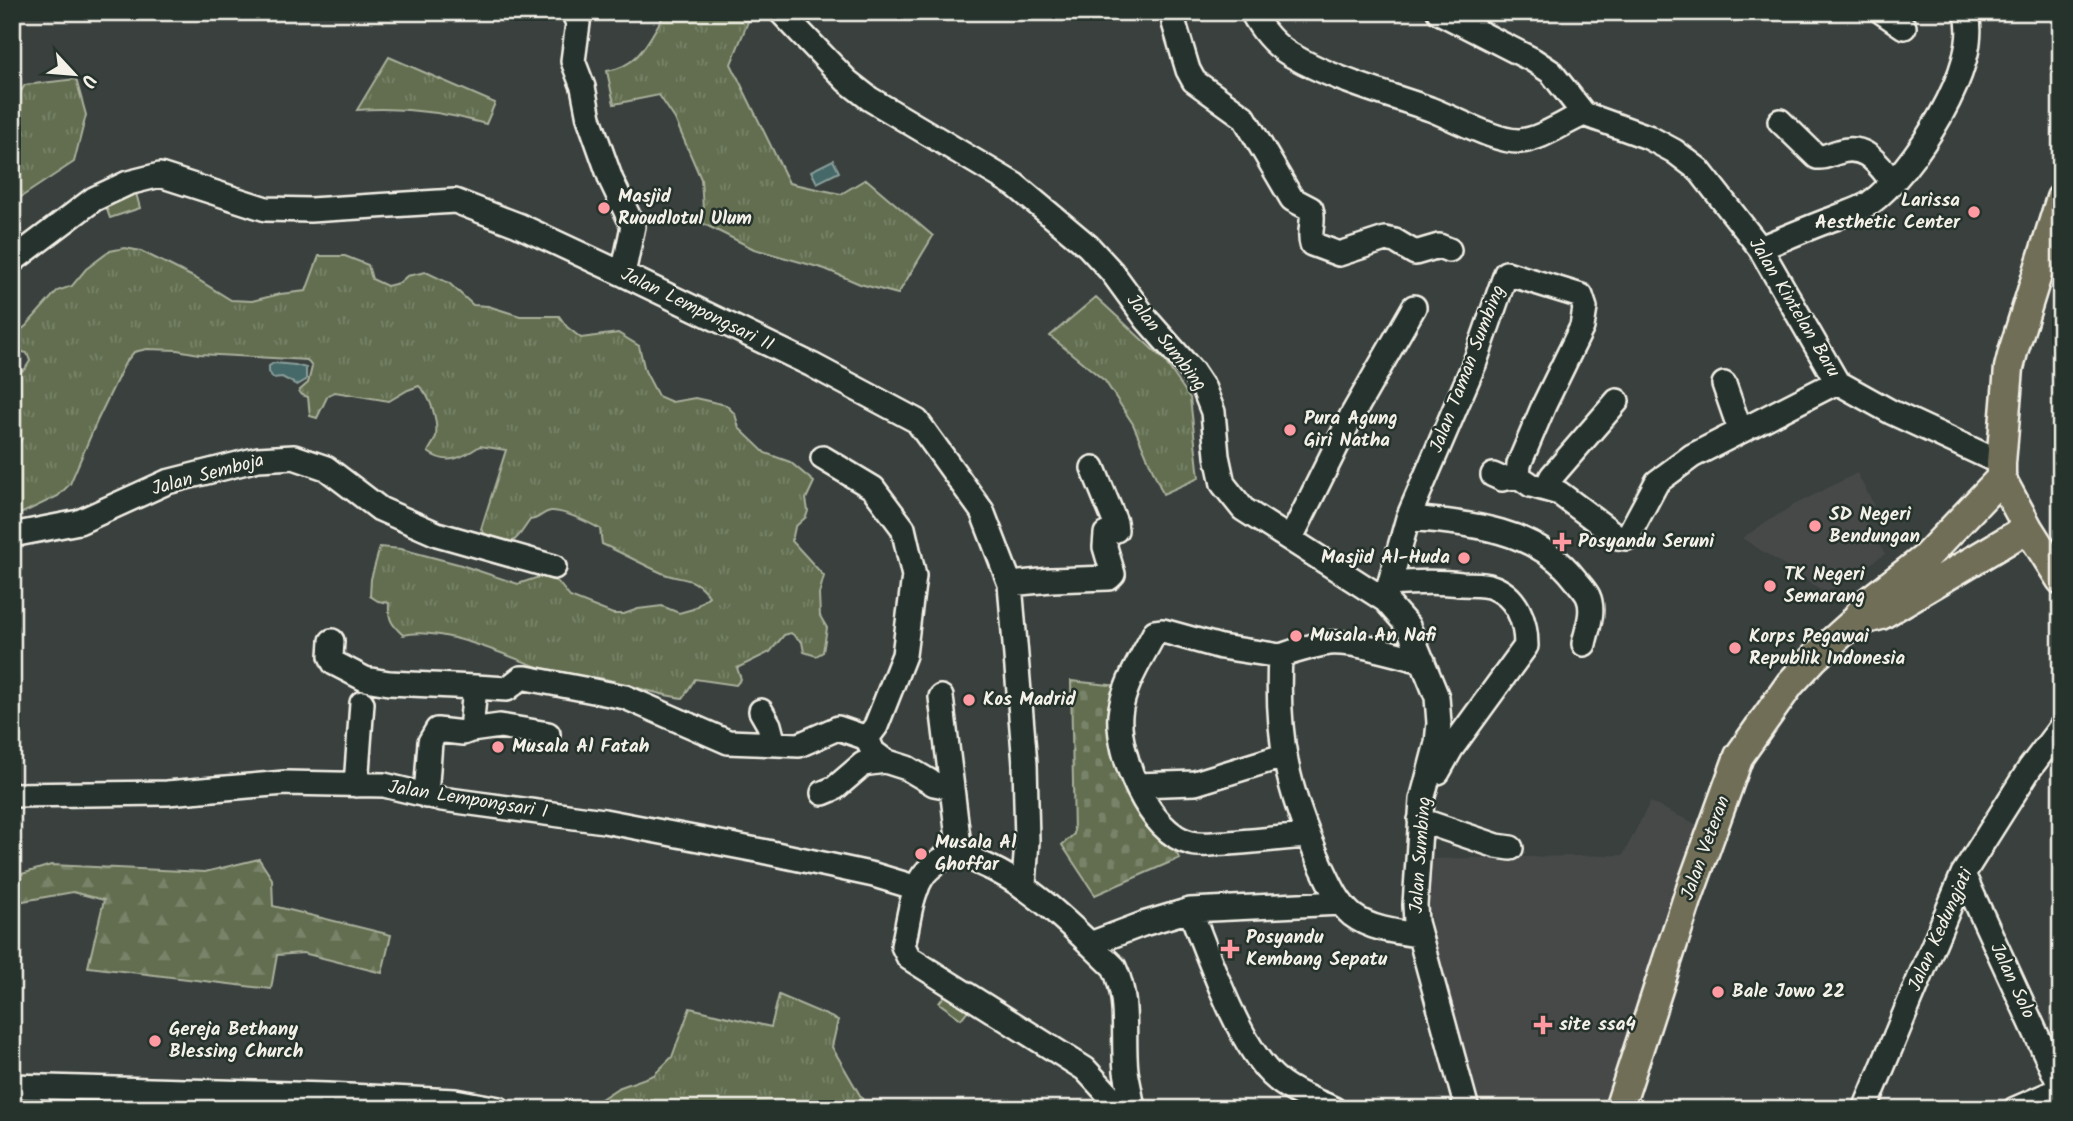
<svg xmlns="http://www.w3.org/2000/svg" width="2073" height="1121" font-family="Kalam,sans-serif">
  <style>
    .built { fill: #46494a }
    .grass { fill: url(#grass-tufts); stroke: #abb09c; stroke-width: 2 }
    .forest { fill: url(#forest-firs); stroke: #abb09c; stroke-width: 2 }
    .cemetery { fill: url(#cemetery-stones); stroke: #abb09c; stroke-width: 2 }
    .green { fill: #626e50; stroke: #abb09c; stroke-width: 2 }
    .water { fill: #446868; stroke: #8a9f9b; stroke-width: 2 }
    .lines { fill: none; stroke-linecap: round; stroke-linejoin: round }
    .minor-casing { stroke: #f4f1e8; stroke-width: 28 }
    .major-casing { stroke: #f4f1e8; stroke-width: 33 }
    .minor { stroke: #26332d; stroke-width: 23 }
    .major { stroke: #716e59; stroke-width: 28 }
    .poi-dot { fill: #ff9aa2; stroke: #26332d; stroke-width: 2.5 }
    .labels { text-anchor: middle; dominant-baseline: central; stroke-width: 5; stroke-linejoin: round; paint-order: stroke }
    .poi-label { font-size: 19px; font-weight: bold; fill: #f4f1e8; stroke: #26332d; text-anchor: start }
    .street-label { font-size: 19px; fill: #f4f1e8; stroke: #26332d }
  </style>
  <defs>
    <pattern id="grass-tufts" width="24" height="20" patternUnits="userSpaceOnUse" patternTransform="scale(1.75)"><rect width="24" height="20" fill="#626e50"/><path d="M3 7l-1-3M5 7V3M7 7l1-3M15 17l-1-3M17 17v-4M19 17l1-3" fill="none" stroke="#798369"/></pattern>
    <pattern id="forest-firs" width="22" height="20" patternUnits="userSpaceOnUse" patternTransform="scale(1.75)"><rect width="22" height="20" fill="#626e50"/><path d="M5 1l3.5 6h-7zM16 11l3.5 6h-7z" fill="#798369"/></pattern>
    <pattern id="cemetery-stones" width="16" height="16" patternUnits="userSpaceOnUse" patternTransform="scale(1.75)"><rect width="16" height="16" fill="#626e50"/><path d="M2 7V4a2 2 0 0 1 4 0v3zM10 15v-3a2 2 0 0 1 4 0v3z" fill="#798369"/></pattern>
  </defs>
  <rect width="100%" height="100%" fill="#39403e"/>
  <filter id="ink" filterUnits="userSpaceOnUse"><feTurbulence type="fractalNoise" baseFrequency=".0143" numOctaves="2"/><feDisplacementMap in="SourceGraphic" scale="14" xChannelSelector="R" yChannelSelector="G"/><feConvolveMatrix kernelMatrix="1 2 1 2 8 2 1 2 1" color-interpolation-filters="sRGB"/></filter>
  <g filter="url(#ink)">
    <path class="built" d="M1857 473 1874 505 1862 515 1885 554 1826 593 1742 538 1790 507Z
      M1650 802 1700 826 1601 1109H1477L1434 940 1424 859 1623 855Z"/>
    <path class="grass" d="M666 12H743L749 19 731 64 789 183 841 194 866 179 933 236 898 294 860 284 825 269 754 249 704 224 701 179 675 119 659 95 614 104 607 71C641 66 649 38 666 12Z
      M389 57 495 103 486 124C444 112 400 107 357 110Z
      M76 79 86 115 74 162 12 203V105L25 85Z
      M125 248 141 251 195 278 231 300 252 301 280 294 306 291 319 256H345L368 265 372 279 387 286 399 283 407 276 426 272 449 283 473 305 488 306 520 316H559L567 327 581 338 618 333 639 346 645 371 658 396 672 402 695 398 726 405 735 414 739 428 765 453 790 462 814 482 806 499 808 511 806 517 795 527 792 541 824 576 819 594 820 616 827 628 823 652 816 656 804 652 802 642 791 633 784 635 770 652 737 668 741 679 736 685 695 679 683 698C656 695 631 685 605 679 588 675 568 678 552 672 513 659 443 625 403 635 391 624 388 619 389 603L378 601 370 596 371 579 380 547 401 549 458 564 518 584 542 576 558 582 570 597 613 614H624L638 609 662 606 679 613 693 609 709 596C692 574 683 582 662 573 642 564 622 553 602 544L600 529C590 523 563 510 551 511 543 512 539 519 530 520 519 535 514 550 494 540 488 537 485 535 481 529L506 450 480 446C462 458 447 466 428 452 430 447 435 442 436 436 438 421 431 396 419 386L408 390 389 401 335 392 328 395 317 418 310 416 308 397 302 395 299 391 308 383 312 367 307 360 199 354 177 350 147 349 134 352 125 363 97 421 70 484 58 496 12 518V458L22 438 12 431V376L25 369 30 361 27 353 19 351 12 353V337L26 326 57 291 72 286 86 269 110 251Z
      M1096 297 1164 360 1190 398 1199 478 1163 494 1133 424 1105 381 1050 336Z
      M779 995 838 1020 832 1047 868 1109H597L598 1101 618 1088 654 1075 672 1057 690 1008 771 1027Z"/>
    <path class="forest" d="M259 859 272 879 273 906 391 935 382 973 303 953 277 955 271 989 88 967 104 900 73 892 12 903V877L51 865 205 872Z"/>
    <path class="cemetery" d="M1071 681 1119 686 1156 828 1180 858 1095 895 1062 845 1074 834Z"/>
    <path class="green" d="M136 193 140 208 110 218 105 204Z
      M949 989 972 1005 961 1019 939 1003Z"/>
    <path class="water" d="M833 160 839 172 817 183 811 171Z
      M274 363 295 365 306 368V380L297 385 282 377 273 378 269 372V366Z"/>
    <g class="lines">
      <defs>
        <path id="minor" d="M573 12 578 23 573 61 583 87 589 118 611 180 633 226 623 274
          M781 12 847 81 870 99 1015 185 1088 246 1112 272 1147 320 1192 371 1204 389 1213 412 1217 456 1223 484 1243 509 1385 600 1408 626 1437 697 1439 723 1437 743 1422 800 1415 905 1416 922 1467 1109
          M1175 12 1174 23 1188 70 1194 81 1244 117 1292 199 1311 209C1315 221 1308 232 1312 244L1339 254 1385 239 1395 241 1415 253 1439 246 1449 250
          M1252 12C1261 29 1274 45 1291 55 1334 80 1384 93 1430 109 1454 118 1496 142 1520 141 1542 139 1564 122 1584 114
          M1439 12 1533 60 1551 72 1584 114 1648 137 1674 151 1699 170 1760 248 1837 382 1891 412 2001 463
          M1882 12 1904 27
          M1780 121 1817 157C1825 158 1830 154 1838 152 1865 143 1877 163 1892 181
          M1760 248C1785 238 1810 227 1835 218 1847 213 1859 210 1870 203 1911 174 1984 64 1966 12
          M12 261 94 199 128 183 160 175 266 209 310 210 455 201 518 225 623 274 812 365 917 421 982 511 1010 584 1025 764 1027 841 1024 885
          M1724 384 1740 430
          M823 458 873 488 903 528 914 576 904 655 876 726 867 738
          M1493 475 1502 479 1518 476
          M1518 476 1531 485 1559 493 1618 537 1627 538 1657 482 1692 456 1837 382
          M1546 488 1552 476 1617 401
          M1408 518C1466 523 1536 528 1575 579 1579 584 1585 590 1588 596 1595 611 1587 629 1584 644
          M12 535 79 522 167 482 258 459 294 457 326 468 380 509 437 534 554 567
          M1291 538 1351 417 1414 307
          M1010 584 1051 580 1109 578 1113 574 1105 547 1106 534 1116 530 1115 522 1093 468
          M1390 584C1415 582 1437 581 1461 584 1470 584 1480 584 1489 586 1517 594 1526 621 1526 646L1451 749 1438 772
          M1385 600 1408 518 1475 362 1506 273 1581 296 1585 308 1582 327 1544 405 1519 464 1518 476
          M332 641 331 656 334 663 365 679 389 683 475 687
          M1280 656 1221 647 1163 631 1155 632C1142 658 1123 685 1120 715 1117 754 1149 834 1191 843 1203 846 1216 843 1228 843 1255 841 1281 838 1308 836
          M941 697 960 854
          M761 711 769 725 774 744
          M471 730 500 726 548 734
          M356 785 362 703
          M1137 785 1195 783 1283 756
          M823 793 835 788 863 764 885 761
          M12 795 167 793 285 783 384 785 442 799 604 821 762 851 874 875 917 888
          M426 796 430 742 437 730 463 733 471 730 475 687 507 689 521 678H526L625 697 728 742 799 745 838 728 867 738 873 752 885 761 907 768 934 784 950 787
          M1420 820 1497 846 1511 848
          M1963 874 2061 1088
          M1190 910C1209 957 1237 1041 1272 1075 1288 1091 1314 1100 1334 1109
          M1418 935C1396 932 1370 929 1352 915 1337 902 1329 882 1321 865 1287 791 1276 736 1280 656 1296 651 1313 645 1329 643 1357 641 1395 655 1423 661
          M1090 944 1143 924 1190 910 1341 903
          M12 1086 327 1095 455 1101 499 1109
          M1122 1109 1085 1069 909 958 903 946C908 925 910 898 921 879 926 869 948 852 960 854 966 855 974 860 980 863 1033 885 1073 928 1114 967 1130 1001 1122 1035 1126 1071 1128 1083 1131 1096 1133 1109
          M1865 1109 1963 874 2030 768 2061 727
          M2015 1109 2061 1089"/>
        <path id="major" d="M2061 198 2013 352 2009 368 2001 463V478L2028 528 2061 580
          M1853 623 1881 615 2028 528
          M1619 1109 1688 897 1739 756 1790 684 1814 658 1853 623 1869 601 1925 558 2001 478"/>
      </defs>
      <use href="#minor" class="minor-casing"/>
      <use href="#major" class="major-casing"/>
      <use href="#minor" class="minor"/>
      <use href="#major" class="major"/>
    </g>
  </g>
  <g class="poi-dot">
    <circle cx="604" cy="208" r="7"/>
    <circle cx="1974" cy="212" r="7"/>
    <circle cx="1290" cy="430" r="7"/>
    <circle cx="1815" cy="526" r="7"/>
    <path d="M1558.5 531.5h7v7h7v7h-7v7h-7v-7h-7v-7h7z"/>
    <circle cx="1464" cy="558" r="7"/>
    <circle cx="1770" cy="586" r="7"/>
    <circle cx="1296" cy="636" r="7"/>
    <circle cx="1735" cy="648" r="7"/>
    <circle cx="969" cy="700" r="7"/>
    <circle cx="498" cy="747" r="7"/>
    <circle cx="921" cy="854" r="7"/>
    <path d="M1226.5 938.5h7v7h7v7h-7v7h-7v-7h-7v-7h7z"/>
    <circle cx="1718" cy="992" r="7"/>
    <path d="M1539.5 1014.5h7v7h7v7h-7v7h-7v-7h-7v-7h7z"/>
    <circle cx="155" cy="1041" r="7"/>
  </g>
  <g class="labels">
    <g class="poi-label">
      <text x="618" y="197">Masjid<tspan x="618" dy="22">Ruoudlotul Ulum</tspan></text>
      <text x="1960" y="201" text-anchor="end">Larissa<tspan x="1960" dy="22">Aesthetic Center</tspan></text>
      <text x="1304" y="419">Pura Agung<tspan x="1304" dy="22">Giri Natha</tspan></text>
      <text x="1829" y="515">SD Negeri<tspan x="1829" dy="22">Bendungan</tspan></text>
      <text x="1578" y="542">Posyandu Seruni</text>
      <text x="1450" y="558" text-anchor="end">Masjid Al-Huda</text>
      <text x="1784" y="575">TK Negeri<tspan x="1784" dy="22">Semarang</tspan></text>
      <text x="1310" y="636">Musala An Nafi</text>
      <text x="1749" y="637">Korps Pegawai<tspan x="1749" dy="22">Republik Indonesia</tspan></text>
      <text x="983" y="700">Kos Madrid</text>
      <text x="512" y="747">Musala Al Fatah</text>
      <text x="935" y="843">Musala Al<tspan x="935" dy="22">Ghoffar</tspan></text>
      <text x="1246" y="938">Posyandu<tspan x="1246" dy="22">Kembang Sepatu</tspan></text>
      <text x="1732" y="992">Bale Jowo 22</text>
      <text x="1559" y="1025">site ssa4</text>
      <text x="169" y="1030">Gereja Bethany<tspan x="169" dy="22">Blessing Church</tspan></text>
    </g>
    <g class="street-label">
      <text transform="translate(1794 308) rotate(59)">Jalan Kintelan Baru</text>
      <text transform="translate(697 310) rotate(26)">Jalan Lempongsari II</text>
      <text transform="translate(1166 343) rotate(52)">Jalan Sumbing</text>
      <text transform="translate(1468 369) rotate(-69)">Jalan Taman Sumbing</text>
      <text transform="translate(208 475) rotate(-15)">Jalan Semboja</text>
      <text transform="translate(468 800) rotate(9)">Jalan Lempongsari I</text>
      <text transform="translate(1706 848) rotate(-70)">Jalan Veteran</text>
      <text transform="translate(1421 855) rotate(-86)">Jalan Sumbing</text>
      <text transform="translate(1941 930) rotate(-66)">Jalan Kedungjati</text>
      <text transform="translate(2012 981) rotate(65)">Jalan Solo</text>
    </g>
  </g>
  <rect width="2073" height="1121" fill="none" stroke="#26332d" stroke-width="42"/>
  <rect x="21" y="21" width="2031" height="1079" fill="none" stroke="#f4f1e8" stroke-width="2.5" filter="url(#ink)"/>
  <g transform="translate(74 74) rotate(116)" stroke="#26332d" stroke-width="5" paint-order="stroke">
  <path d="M0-5L12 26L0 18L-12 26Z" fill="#f4f1e8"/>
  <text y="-10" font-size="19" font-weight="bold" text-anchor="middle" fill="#f4f1e8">U</text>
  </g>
</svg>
